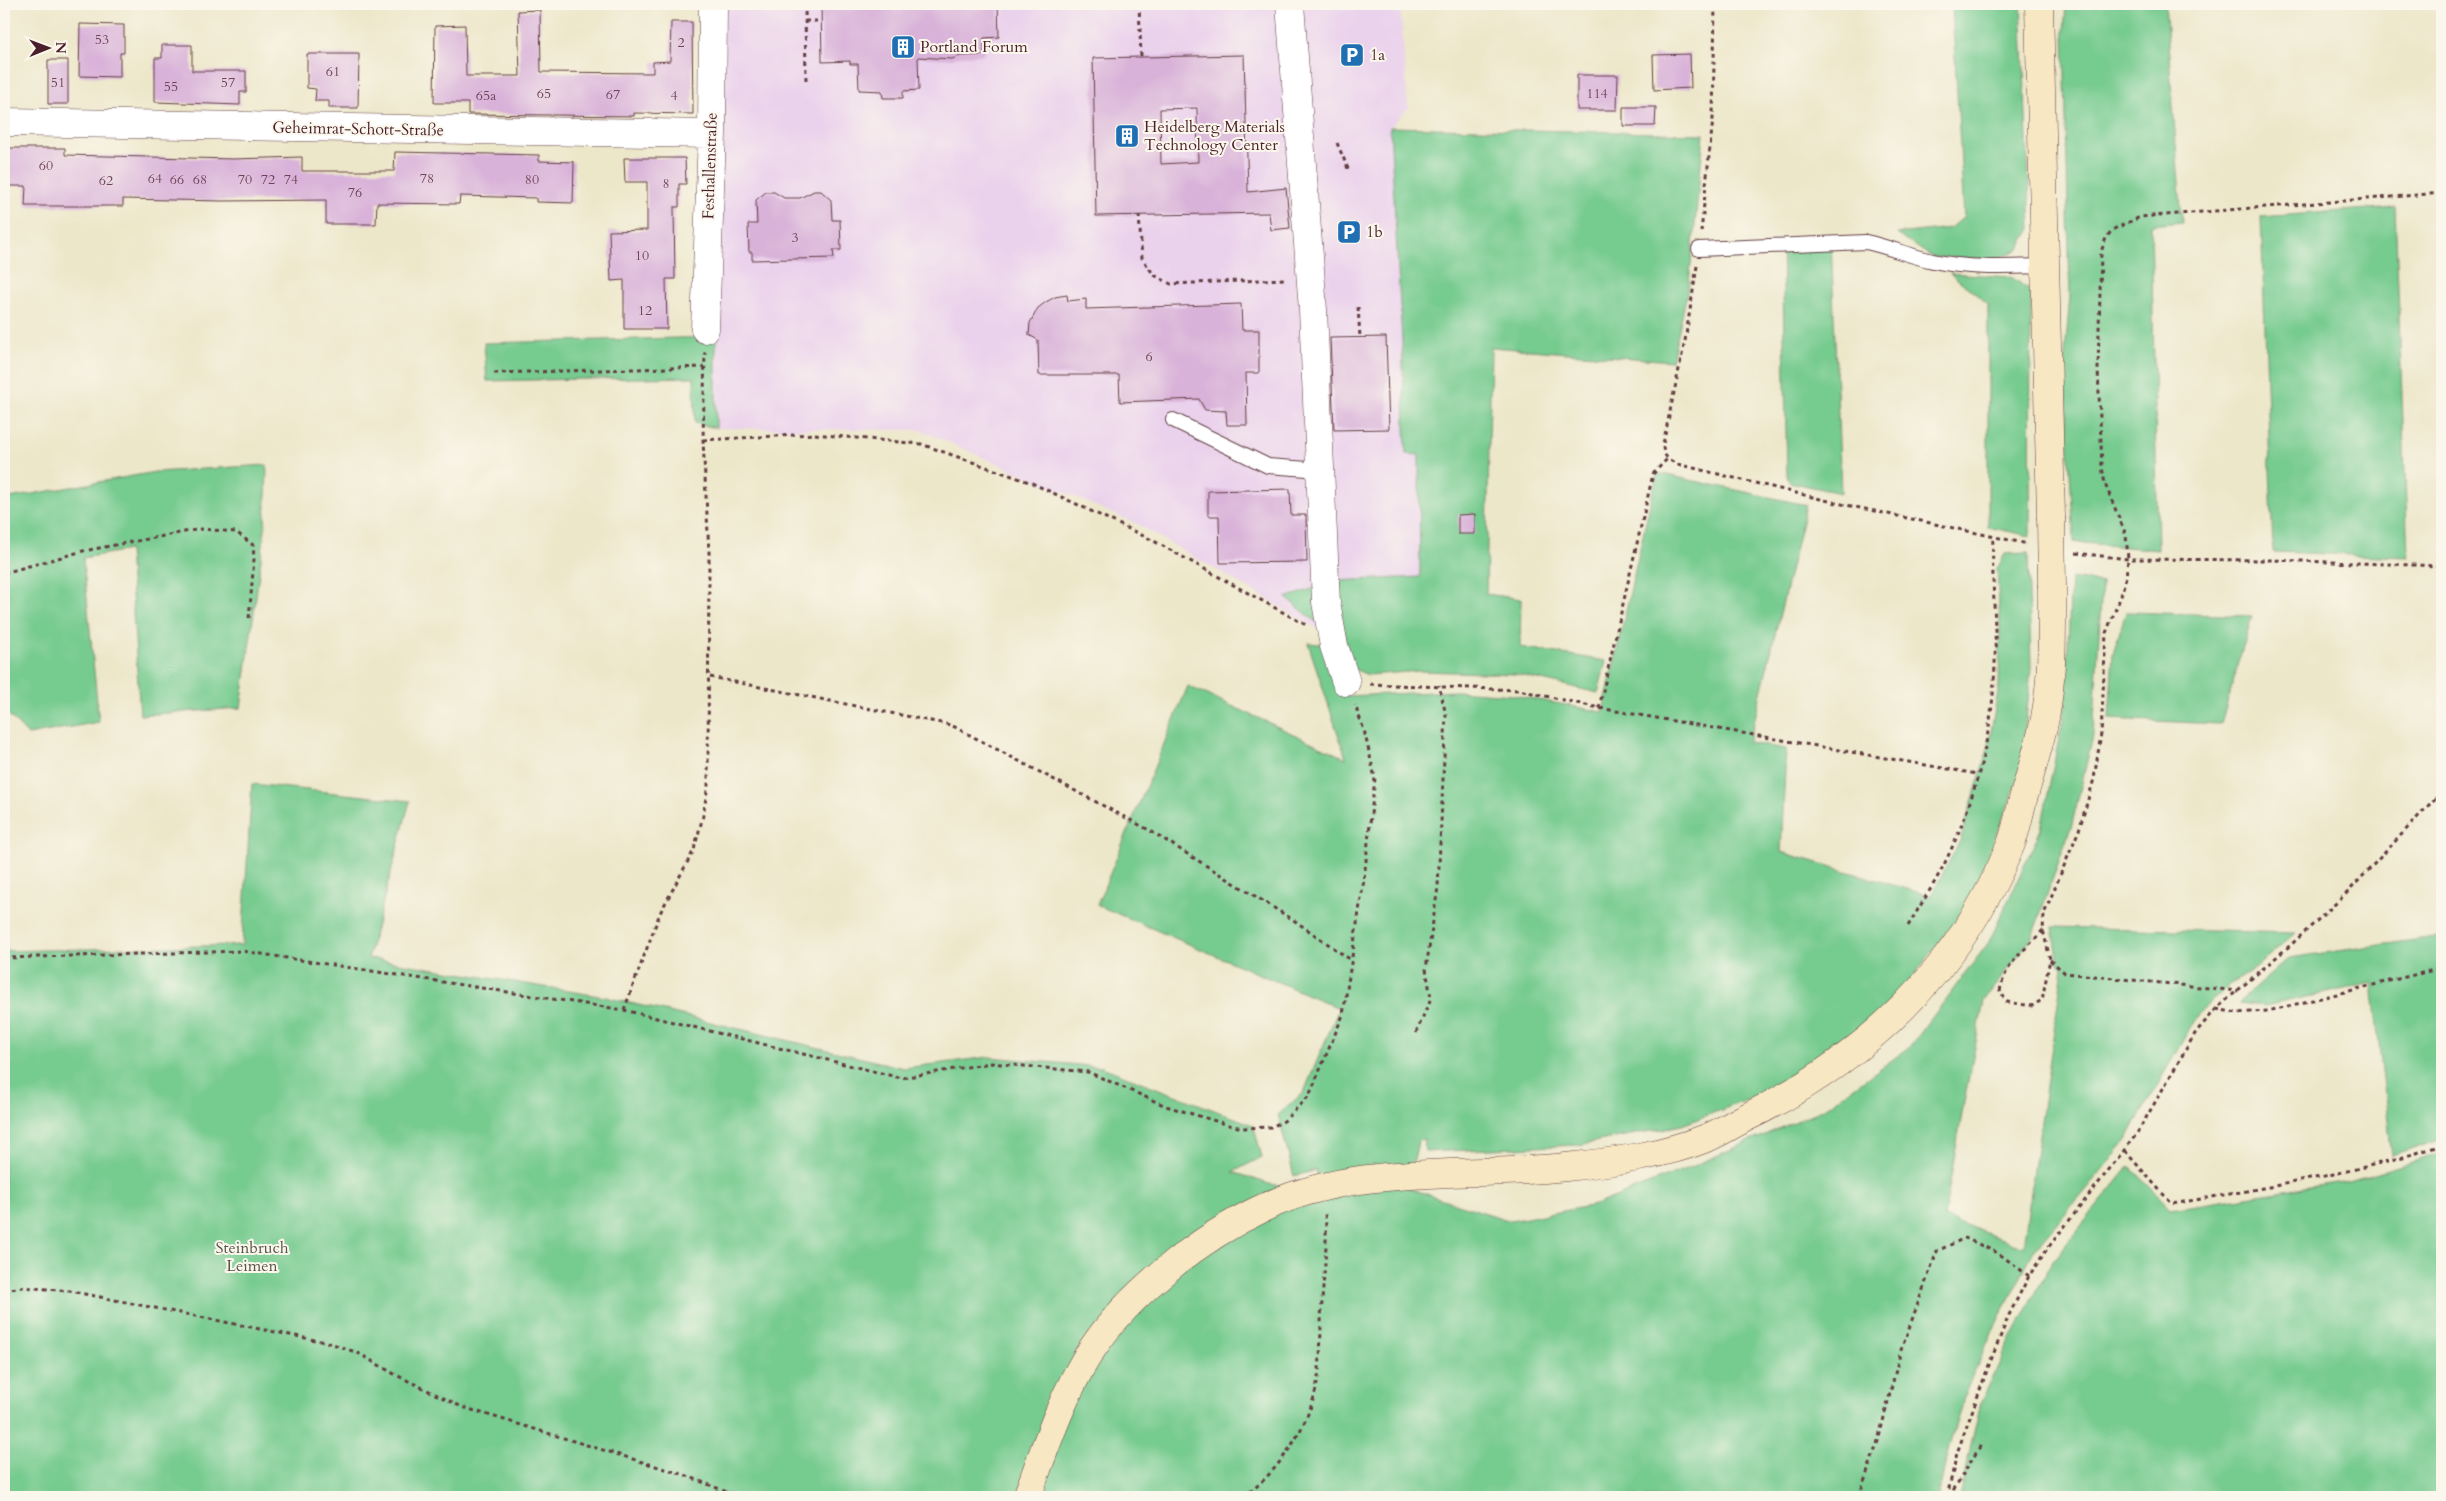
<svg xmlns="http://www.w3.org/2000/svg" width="2446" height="1501" font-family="Cardo,serif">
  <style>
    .built { fill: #ead1ec }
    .green { fill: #76cb8f; stroke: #60755d }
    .building { fill: #d9b2d9; fill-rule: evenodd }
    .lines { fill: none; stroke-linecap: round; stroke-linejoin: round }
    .service-casing { stroke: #623d43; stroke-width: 16 }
    .minor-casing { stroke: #623d43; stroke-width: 29 }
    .secondary-casing { stroke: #623d43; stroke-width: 29 }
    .path { stroke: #623d43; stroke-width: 3; stroke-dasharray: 4 4; stroke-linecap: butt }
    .service { stroke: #fff; stroke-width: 14 }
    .minor { stroke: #fff; stroke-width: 28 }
    .secondary { stroke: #f7e8c3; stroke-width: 28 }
    .secondary-bridge-casing { stroke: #623d43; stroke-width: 29; stroke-linecap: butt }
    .secondary-bridge { stroke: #f7e8c3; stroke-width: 28 }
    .labels { text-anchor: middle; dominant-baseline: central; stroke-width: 4; stroke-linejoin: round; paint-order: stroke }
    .number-label { font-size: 14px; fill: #6e4456 }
    .poi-label { font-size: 16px; fill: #4a1f2b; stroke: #fbf7ec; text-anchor: start }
    .street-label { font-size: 16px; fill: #4a1f2b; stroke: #fbf7ec }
    .park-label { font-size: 16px; fill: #575349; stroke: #fbf7ec }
  </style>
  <rect width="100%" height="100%" fill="#fbf7ec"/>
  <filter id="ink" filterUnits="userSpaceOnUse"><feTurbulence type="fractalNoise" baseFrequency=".02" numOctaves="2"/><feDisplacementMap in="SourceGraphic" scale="10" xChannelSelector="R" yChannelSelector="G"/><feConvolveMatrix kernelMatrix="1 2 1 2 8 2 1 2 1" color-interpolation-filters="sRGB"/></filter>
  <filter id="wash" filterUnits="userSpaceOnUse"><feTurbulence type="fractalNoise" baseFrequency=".0096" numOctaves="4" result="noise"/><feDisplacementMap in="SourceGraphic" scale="20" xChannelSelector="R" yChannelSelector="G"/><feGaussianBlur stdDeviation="1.12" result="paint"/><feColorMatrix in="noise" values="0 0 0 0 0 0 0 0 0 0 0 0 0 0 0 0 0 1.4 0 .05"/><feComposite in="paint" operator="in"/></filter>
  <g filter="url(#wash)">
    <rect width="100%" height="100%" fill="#ede7ca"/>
    <path class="built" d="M723 4H1400L1408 108 1390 127 1402 340 1406 454H1419L1420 578 1334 581 1320 630 1137 524 920 430 716 428Z"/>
    <path class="green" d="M1952 4H2021L2031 229 2018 250 1995 259 1932 257 1897 234 1951 228 1964 217Z
      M2066 4H2165L2182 222 2151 225 2158 550 2074 542 2064 366 2070 296 2064 32Z
      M1390 127 1704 134 1689 284 1672 361 1491 347 1486 594 1521 599 1520 647 1606 661 1598 693 1516 674 1421 671 1368 675 1351 668 1334 581 1420 577 1419 455 1406 454 1402 340Z
      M2395 207 2408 557 2273 552 2261 217Z
      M1831 239 1841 493 1789 482 1787 475 1782 241Z
      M1950 273 2011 277 2031 291 2030 536 1988 527V304Z
      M716 337V428L695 423 694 377 487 381 484 343Z
      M267 465 265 529 241 708 140 715 129 550 83 558 99 722 28 735 4 710V499L155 472Z
      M1657 473 1806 505 1749 743 1786 749 1781 852 1931 896 1960 841 1988 749 1999 686 2000 626 1997 569 2005 554 2028 553 2031 668 2021 773 1969 903 1885 1014 1876 1020 1817 1060 1752 1098 1682 1125 1578 1145 1425 1152 1424 1139 1418 1141 1408 1188 1511 1221 1595 1205 1693 1166 1822 1110 1910 1047 1989 942 2041 829 2065 708 2071 578 2102 583 2093 736 2072 824 2032 937 1984 1001 1964 1102 1944 1217 2023 1247 2063 968 2059 963 2053 927 2295 933 2256 967 2231 984 2204 1008 2191 1026 2123 1145 2033 1252 1992 1332 1966 1391 1949 1446 1938 1497H4V951L242 945 252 784 410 801 368 958 605 997 904 1068 989 1057 1102 1067 1253 1125 1262 1157 1233 1172 1269 1184 1312 1191 1317 1170 1294 1176 1278 1115 1304 1092 1339 1008 1097 905 1188 686 1346 758 1308 643 1330 645 1346 696 1456 691 1513 695 1603 712Z
      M1318 587V623L1286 598Z
      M2126 612 2252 616 2221 724 2109 719 2113 653Z
      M2442 936V1139L2392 1156 2372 983 2265 1006 2238 1003 2289 958Z
      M2442 1153V1497H1959L1981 1402 2014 1333 2054 1259 2130 1166 2171 1209 2348 1181Z"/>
    <g id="blocks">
      <path class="building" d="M821 4H998L999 37 984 38V55L960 56 952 59 918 57 919 90 903 91V98H883L882 91 859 90 858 64H850V61L822 62Z
        M540 10 541 72 653 73V62L670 61 671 22H692L693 114 634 113V116L468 114V103H434L435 26 465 25 466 76H520L518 11Z
        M80 24 124 25V53H120V77L79 76Z
        M162 45H192V71H246V92H240V105L155 102V58H162Z
        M307 54H359L358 108H329V101H315L316 89 307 88Z
        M1690 54 1691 88 1654 90 1653 55Z
        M1244 55 1248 192 1286 188 1290 228 1271 230 1269 213 1096 216 1093 58ZM1197 108 1198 162 1161 164 1160 109Z
        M48 60H68V104H48Z
        M1577 75H1618L1617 110H1577Z
        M1623 107H1656L1655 126H1623Z
        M4 148H65V155L233 159 302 157V171H394L395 152 539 155V161L574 162 573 203 536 202V198L460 196 459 204 377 203 376 224H326V200L222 201 123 199V206H25L26 186H4Z
        M624 158H685L686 184H679V207H674L675 279H666L667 329H624V280L611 281 609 231 647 230V182H625Z
        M814 191H821L831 200 832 220H840L841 250H833L834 258 752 260V252H749L748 224H757L756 200 766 192H774L784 198H800Z
        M1067 295 1068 301 1086 299V309L1241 304 1242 330H1259V373H1246L1247 425H1227L1226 411 1205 410 1199 399 1120 402 1119 375H1039L1038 340 1029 335 1030 323 1038 308 1046 302 1055 297Z
        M1386 337 1389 429 1334 430 1330 338Z
        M1290 489 1291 515H1306L1307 562 1220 563 1219 516H1208V491Z
        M1475 514V534H1458V515Z"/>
    </g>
  </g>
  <g filter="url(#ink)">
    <use href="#blocks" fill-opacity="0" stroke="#623d43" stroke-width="1"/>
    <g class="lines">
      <defs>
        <path id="service" d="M1699 249 1866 242C1889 247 1910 256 1933 261 1970 269 2007 267 2045 266
          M1173 420 1268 466 1321 470"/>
        <path id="minor" d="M1290 4 1313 310 1326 602 1334 646 1346 682
          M4 122 712 134
          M705 329 712 134 713 4"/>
        <path id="secondary" d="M2039 4 2051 517
          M1027 1497C1045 1448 1063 1393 1092 1349 1130 1292 1201 1237 1263 1208 1358 1163 1464 1178 1566 1167 1614 1162 1665 1155 1709 1137 1721 1132 1732 1125 1743 1119 1863 1061 1961 970 2011 844 2017 828 2020 809 2025 792 2032 768 2040 743 2045 718 2053 675 2052 630 2052 587"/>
      </defs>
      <use href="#service" class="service-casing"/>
      <use href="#minor" class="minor-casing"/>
      <use href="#secondary" class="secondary-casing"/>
      <path class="path" d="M805 4 806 82
        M1005 4V11
        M1139 4 1141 57
        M805 21H821
        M1337 143 1349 171
        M1139 215 1142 258 1154 275 1171 284 1285 279
        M1701 232 1713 119 1715 4
        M1697 266 1685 341 1663 444C1663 456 1667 459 1677 464L1837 503 2028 544
        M1358 307 1360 337
        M494 373 704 367
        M703 440 814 434 921 444 1032 483 1152 540 1306 625
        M2076 553 2128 559 2272 560 2442 566
        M4 573 83 551 201 529 236 532 253 545 254 559 249 619
        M710 677 951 725 1149 830 1295 921 1351 960
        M1370 684 1519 690 1599 708 1977 774
        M1599 708 1653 474 1667 459
        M1908 926C1922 902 1938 879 1949 854 1974 801 1991 739 1994 681 1998 633 1991 585 1993 537
        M2043 930C2024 952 2006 961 2000 991L2007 1002 2032 1006 2042 1000 2050 959 2043 930 2044 914 2079 830 2094 779 2101 734 2106 633 2121 596 2126 577 2128 559 2126 535 2105 484 2102 467 2098 369 2101 252 2106 238 2112 230 2140 217 2442 193
        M4 958 242 951 624 1010 901 1078 991 1063 1088 1072 1166 1106 1229 1125 1243 1128 1271 1127 1284 1121 1309 1096 1343 1015 1364 879 1375 778 1364 730 1355 705
        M2050 960 2065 973 2238 991
        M2216 1009 2237 1013 2268 1011 2442 968
        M624 1010 660 913 694 850 703 816 708 785 709 552 703 440 705 352
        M1416 1033 1431 998 1426 969 1438 887 1446 715 1439 685
        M2125 1151 2172 1204C2263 1188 2354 1174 2442 1145
        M4 1290 23 1287 70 1291 330 1343 358 1353 396 1375 462 1407 685 1475 727 1492 746 1497
        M1243 1497C1277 1474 1307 1429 1316 1389 1322 1360 1320 1330 1322 1301 1324 1272 1328 1242 1325 1213
        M1859 1497 1878 1441 1901 1350 1937 1251 1965 1238 1998 1253 2029 1276
        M1947 1497 1957 1453 1989 1365 2009 1315 2029 1276 2047 1249 2136 1135 2196 1032 2216 1009 2294 942 2348 892 2442 791
        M1949 1497 1981 1445"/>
      <use href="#service" class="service"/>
      <use href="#minor" class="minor"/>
      <use href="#secondary" class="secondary"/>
      <defs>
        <path id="secondary-bridge" d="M2051 517 2052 587"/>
      </defs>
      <use href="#secondary-bridge" class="secondary-bridge-casing"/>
      <use href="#secondary-bridge" class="secondary-bridge"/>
    </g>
  </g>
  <defs>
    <symbol id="building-square" viewBox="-11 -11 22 22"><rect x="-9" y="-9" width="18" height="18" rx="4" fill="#1f6fb2" stroke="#fbf7ec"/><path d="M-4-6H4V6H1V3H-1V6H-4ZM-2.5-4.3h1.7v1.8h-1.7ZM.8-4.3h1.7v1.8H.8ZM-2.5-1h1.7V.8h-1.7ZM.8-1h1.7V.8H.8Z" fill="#fff"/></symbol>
    <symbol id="parking-square" viewBox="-11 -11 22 22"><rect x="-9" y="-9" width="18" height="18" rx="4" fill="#1f6fb2" stroke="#fbf7ec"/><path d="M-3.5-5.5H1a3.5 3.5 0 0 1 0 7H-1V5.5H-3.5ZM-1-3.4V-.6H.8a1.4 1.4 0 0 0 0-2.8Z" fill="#fff"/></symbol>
  </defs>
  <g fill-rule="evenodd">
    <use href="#building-square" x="889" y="33" width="28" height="28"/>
    <use href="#parking-square" x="1338" y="41" width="28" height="28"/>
    <use href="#building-square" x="1113" y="122" width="28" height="28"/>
    <use href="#parking-square" x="1335" y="218" width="28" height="28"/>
  </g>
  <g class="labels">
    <g class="number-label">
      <text x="102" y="39">53</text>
      <text x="681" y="42">2</text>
      <text x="333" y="71">61</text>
      <text x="58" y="82">51</text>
      <text x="228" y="82">57</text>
      <text x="171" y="86">55</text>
      <text x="544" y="93">65</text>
      <text x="1597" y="93">114</text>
      <text x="613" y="94">67</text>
      <text x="486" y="95">65a</text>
      <text x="674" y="95">4</text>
      <text x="46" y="165">60</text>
      <text x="155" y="178">64</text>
      <text x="427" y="178">78</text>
      <text x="177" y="179">66</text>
      <text x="200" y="179">68</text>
      <text x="245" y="179">70</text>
      <text x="268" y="179">72</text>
      <text x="291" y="179">74</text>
      <text x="532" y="179">80</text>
      <text x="106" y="180">62</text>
      <text x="666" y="183">8</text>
      <text x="355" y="192">76</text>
      <text x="795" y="237">3</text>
      <text x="642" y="255">10</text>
      <text x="645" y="310">12</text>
      <text x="1149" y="356">6</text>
    </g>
    <g class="poi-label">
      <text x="920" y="47">Portland Forum</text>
      <text x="1370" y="55">1a</text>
      <text x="1144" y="127">Heidelberg Materials<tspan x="1144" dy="18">Technology Center</tspan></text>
      <text x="1366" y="232">1b</text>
    </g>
    <g class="street-label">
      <text transform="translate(358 129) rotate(1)">Geheimrat-Schott-Straße</text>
      <text transform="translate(710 166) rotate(-88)">Festhallenstraße</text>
    </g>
    <g class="park-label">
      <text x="252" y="1248">Steinbruch<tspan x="252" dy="18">Leimen</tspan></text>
    </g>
  </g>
  <rect width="2446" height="1501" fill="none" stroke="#fbf7ec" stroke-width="20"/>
  <g transform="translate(48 48) rotate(89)" stroke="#fbf7ec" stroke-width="4" paint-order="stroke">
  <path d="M0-4L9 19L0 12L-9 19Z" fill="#4a1f2b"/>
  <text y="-8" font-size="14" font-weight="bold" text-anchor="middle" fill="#4a1f2b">N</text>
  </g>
</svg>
